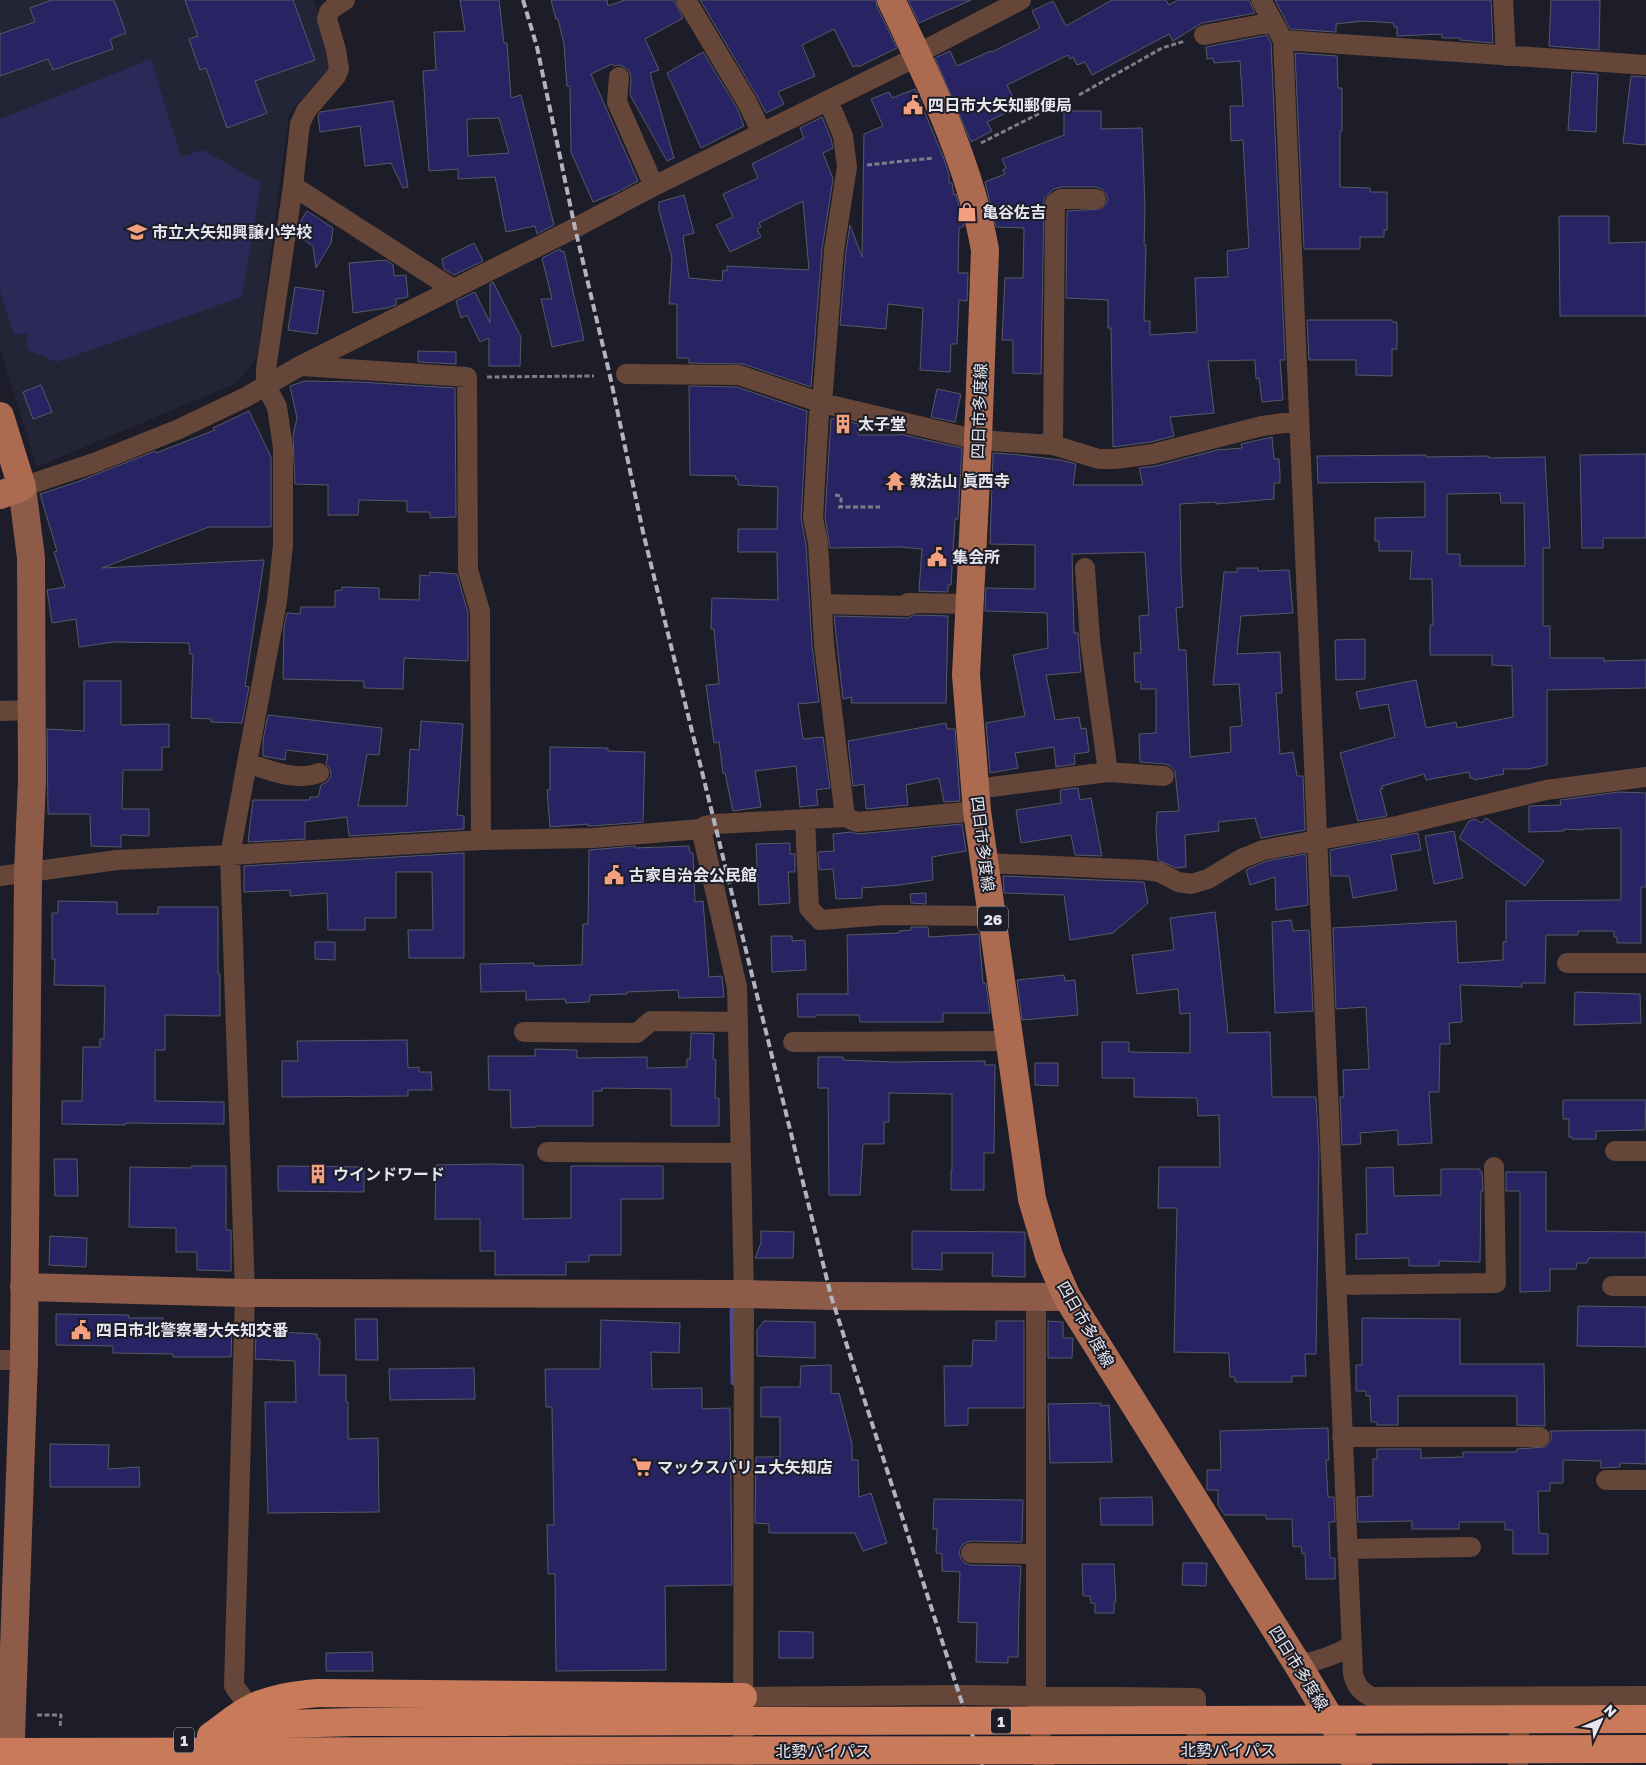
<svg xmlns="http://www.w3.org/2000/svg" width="1646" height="1765" font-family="'Golos Text','Noto Sans JP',sans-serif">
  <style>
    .built { fill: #232435 }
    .green { fill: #2a2958 }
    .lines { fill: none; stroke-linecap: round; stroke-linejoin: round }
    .stream { stroke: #4a4a8d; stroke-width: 7 }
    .building { fill: #282362; stroke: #585966; fill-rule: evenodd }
    .path { stroke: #7d7e87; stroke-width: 3; stroke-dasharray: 5 2.5; stroke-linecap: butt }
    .street { stroke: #654639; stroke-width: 20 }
    .secondary { stroke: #8d5b47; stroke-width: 28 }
    .primary { stroke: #ac6b51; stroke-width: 28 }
    .highway { stroke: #c87a5a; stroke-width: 28 }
    .rail { stroke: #b2b3bc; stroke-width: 4; stroke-dasharray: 8 4; stroke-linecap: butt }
    .highway-bridge { stroke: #c87a5a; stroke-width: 28 }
    .labels { text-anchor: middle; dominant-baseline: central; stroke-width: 4; stroke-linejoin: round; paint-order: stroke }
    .shield { fill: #1c1d28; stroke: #a9aab3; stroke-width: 1 }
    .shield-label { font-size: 15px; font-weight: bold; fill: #e5e6ee }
    .poi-label { font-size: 16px; font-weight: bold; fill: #e5e6ee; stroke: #1c1d28; text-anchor: start }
    .street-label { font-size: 16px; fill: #e5e6ee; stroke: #1c1d28 }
  </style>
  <rect width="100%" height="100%" fill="#1c1d28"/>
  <path class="built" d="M0 0H313L322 21 329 70 289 114 257 357 237 383 37 467 0 349Z"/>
  <path class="green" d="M151 59 181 157 203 150 261 183 242 297 57 362 28 350 26 333 14 335 0 291V119Z"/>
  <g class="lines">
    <path class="stream" d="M733 1310 734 1382"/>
  </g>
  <path class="building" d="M52 0H114L126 33 110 39 113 49 53 70 48 59 0 76V34L35 22 30 8Z
    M185 0H293L315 60 255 81 267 113 227 128 206 68 200 70 189 39 198 36Z
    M460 0H499L504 43H507L511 98 521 95 554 225 537 234 535 226 506 232 495 177 458 179V169L429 171 423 71 436 70 434 32 465 31ZM499 118 509 153 468 156 467 119Z
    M551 0H607L608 6 625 0H674L683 18 645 39 659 70 650 73 674 158 667 161 630 95 631 77 629 71 626 68 620 65 614 66 612 64 591 74 638 181 616 193 593 202 571 152 570 86H567L564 44 558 19H556Z
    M700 0H876L877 7 897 48 858 67 857 65 853 67 834 29 802 45 815 76 778 92 784 104 766 113 757 96Z
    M908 0H971L919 23Z
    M1112 0H1166L1169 5 1178 0H1249L1255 13 1202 23 1173 41 1169 34 1092 75 1085 62 1077 65 1073 57 1070 59 1068 55 1007 85 1018 107 987 122 992 131 971 142 935 58 950 51 957 66 991 51 992 52 1040 28 1032 11 1053 1 1066 26Z
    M1275 0H1491L1493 43 1460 40V38H1442V34L1397 36V27H1394V23L1363 21 1336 24V32L1290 29Z
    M1551 0H1600L1599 50 1549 46Z
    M1267 35 1271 43 1285 360H1280L1283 400 1262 402 1259 378 1256 379 1255 360 1208 361 1214 413 1170 417 1174 436 1151 442 1113 447 1111 328H1108V300L1066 298 1067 211 1101 209 1106 204 1108 199 1106 194 1102 189 1096 187H1061L1054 189 1044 198 1041 374 1013 373V340H1002L1005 278H1023L1024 228 996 227 985 182 1005 174 1003 170 1006 168 1002 159 1064 135V111H1101V129L1142 128 1145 207 1144 245H1146L1144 321H1150V335L1197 332 1195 278 1228 277 1227 251 1249 248 1243 140 1231 141 1230 106H1243L1240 61 1214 63 1213 58 1207 59 1206 47Z
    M703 52 737 108 744 126 701 148 667 73Z
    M1295 53 1337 56 1338 88H1342V131H1340V187L1370 188V192H1387V230H1384V237H1360V249H1304Z
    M1572 72 1598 74 1596 132 1568 130Z
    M1631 76 1646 77V145L1623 143Z
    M915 89 944 159 949 175V183H952L954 195 956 194 964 226 959 228 958 273H968L967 301 959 300 957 344H951L950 372 920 370 923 308 888 304 886 329 840 325 846 251 850 225 862 257 864 134 883 126 871 99 889 92 892 98Z
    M393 101 408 187 403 188 391 163 365 166 360 126 320 132 318 116 320 112Z
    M822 117 831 139 833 148 823 153 833 179 822 249 811 387 743 364 689 363V358H677V304H669L672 258 659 210V202L684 195 694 233 683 236 689 278 722 281 723 270 727 271V266L809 270 803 201 759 223 761 227 757 229 761 237 730 252 716 225 733 217 723 194 758 178 752 164 804 138 800 128Z
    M307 211 333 228 331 243 316 268 313 246 298 236 300 222Z
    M1559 216H1609V243L1646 242V316H1560Z
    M474 243 483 261 454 275 444 269 442 259Z
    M560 249 561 252 564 251 584 340 552 347 541 299H552L542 258Z
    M386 260 393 265 394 276 406 275 408 297 396 299V305L387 308 353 313 349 263Z
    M493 282 521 337 520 366H489V338L480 342 467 315 461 318 456 301 475 292 490 323V284Z
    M295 287 324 291 317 334 288 330Z
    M1307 320H1392V322H1397V349H1392V376L1356 375V360H1309Z
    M418 351 456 352V364L418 362Z
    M305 381 360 382 455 388 456 517 430 518V512H407V501L359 500 358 515H328V485L295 484 293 436 297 418 290 386Z
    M41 385 52 412 33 419 23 392Z
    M689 386 737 387 807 411 801 518 806 545 812 645 819 702 798 704 803 739 823 737 830 788 816 790 818 805 800 807 796 766 755 771 761 807 733 811 725 773H723L719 742 714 743 706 685 719 684 714 629H711L712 598 778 600 777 552H738V529H777L778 487 738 485V479H735L736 476 690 475Z
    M937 389 961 394 955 422 931 417Z
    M249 411 271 457V527H209L102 568 264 560 245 686 249 687 242 723 211 722V719L191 718 193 654H190L189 643 114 642 79 647 76 619 52 623 47 590 65 587 54 552 57 551 40 494 77 482 155 451 156 453 215 430 213 428Z
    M831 419H839L858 424V435H899L900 434 962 448 958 519H955L951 585H948V592L919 591 922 549 901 547 830 548 825 517Z
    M1272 437 1274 459H1279L1280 474V483H1274V499L1216 504V502L1180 504 1181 572 1183 607 1176 608 1179 650H1186L1190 757 1231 752 1230 727 1242 726 1239 684 1213 685 1224 572H1237V568H1258V571L1289 570 1293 613 1241 616 1237 654 1280 652 1282 693H1276L1280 754 1293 752 1297 776H1303L1305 830 1261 838 1255 818 1218 822 1219 831 1185 835 1186 867 1176 868 1158 860 1156 831 1157 812 1179 811 1175 771 1171 766 1165 764 1140 762 1139 734 1156 733V689H1141V682H1135L1134 653H1141L1139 616 1149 615 1145 552 1072 554 1074 633H1078L1081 672 1046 675 1055 720 1079 717 1081 729 1086 728 1089 752 1074 754 1075 764 1056 767 1054 747 1015 753 1018 768 990 773 986 723 1025 716 1013 655 1048 648 1047 613 985 611 986 588 1035 589V545L990 544 993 455V453L1020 455 1060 460 1076 464 1073 485H1143L1139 468 1156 466 1217 450 1242 448 1241 444Z
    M1646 454V538H1603V548H1582L1580 455Z
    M1426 455V457L1488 456 1489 458 1545 457 1550 548H1543V626H1550V658H1604V661L1646 660V688L1547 690V765L1528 769H1503L1504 774 1474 780V778H1470L1469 772 1426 780 1424 774 1382 786 1383 789H1380L1387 816 1358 821 1340 753 1395 737 1388 704 1360 709 1356 692 1416 680 1426 728 1456 722 1457 728 1513 717 1512 666 1492 665V655H1430V625H1433L1432 579H1410L1412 551H1379V541H1375V518L1425 517V482L1318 483 1317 456ZM1500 493 1501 503H1524L1525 566H1460V554H1447V494Z
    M430 572 457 574 468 613V661L404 658 403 689 364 688V681L283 679 284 627 287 613 300 614 301 607H335V591L342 590V587L379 588V599L419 600 420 575 429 576Z
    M915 615 948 616 946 703H851L852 697 843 699 834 616 908 618Z
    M1365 639V679L1336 680 1335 640Z
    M84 681H121V725L169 724V747H162V770H123L122 809H149V836L121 835V847L91 846 90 814H48L47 729 84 731Z
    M268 715 382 728 379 755 367 754 358 806H407L410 749 419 750 421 721 463 724 457 815 464 816V829L349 836 347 817 305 822V839L248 842 253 800H310V797H318L321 785 327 782 331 776 330 769 326 764 328 755 286 750 285 760 263 756V740Z
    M946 723 947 729H955L960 801 944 802 939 778 906 785 908 805 866 809 864 784 853 786 848 741Z
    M550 747 608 748V751L645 752 643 822 592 826H588V824L550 827 547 790H550Z
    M1078 788 1080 800 1091 798 1102 856 1075 855 1071 835 1021 843 1016 810 1061 803 1060 790Z
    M1619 792 1646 793V887H1641V943H1617V937H1614V931H1578V935H1546L1545 983H1522V987L1460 985 1462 1022 1449 1023 1450 1044H1440L1439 1092H1429L1432 1143 1398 1145V1130L1360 1133 1361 1144 1342 1145 1340 1097H1344L1343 1070 1369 1069 1366 1007 1336 1009 1333 928 1456 921 1458 963 1503 960V942H1506V901L1621 900V828L1584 829 1583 830 1564 829V831L1529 832V806L1561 805 1560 800Z
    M1486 818 1544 861 1525 886 1459 838 1469 821 1475 819 1482 823Z
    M962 824 966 851 932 857 933 880 900 885 862 888V898L836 899 833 869 819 870 818 852 834 851 833 834 851 832 858 834Z
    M1454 831 1463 878 1434 884 1425 836Z
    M1418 833 1421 850 1391 855 1397 890 1353 898 1349 876H1331L1330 850Z
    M790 843V854H795V872H788L790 903 759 905 756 844Z
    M635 846V848L689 846 690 853H693L695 902 703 901 709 977 722 976 724 997 679 998 678 990 627 992V994L590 995 589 1002 566 1003 565 999 526 1000V991L481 992 480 964 534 963V966L582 965 583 924H588L589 850Z
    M464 853V958H409L408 930H433L432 872H396V918H365V930H328L327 893 290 896V890L244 892V866Z
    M1306 854 1308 905 1276 910 1275 877 1250 885 1246 870 1266 861Z
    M1003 876 1144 882 1148 903 1113 933 1070 940 1064 895 1004 893Z
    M926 893V904L911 903 910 894Z
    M58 901 117 902V914H158V907H218V974H220V1016L165 1015V1050H155V1101L224 1102V1124L125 1123V1125L62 1124V1101H82L83 1047H100V1039H104L105 986 54 985 55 959H52V913H58Z
    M1215 912 1228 1033 1270 1032 1272 1097H1316L1319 1151 1316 1354H1305L1306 1376H1292V1382H1235V1377H1230L1229 1353 1174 1352 1177 1208H1158L1159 1167H1220L1219 1115 1198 1116 1197 1098 1134 1097V1078H1102V1042H1129V1052L1190 1053V1013L1180 1014 1178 989 1137 994 1132 955 1174 950 1170 918Z
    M1291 920 1293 931 1309 930 1313 1011 1275 1013 1272 922Z
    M911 927H928L929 937 979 934 983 983H986L990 1013H943V1022H860L859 1015H816V1017H798L797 994H848L847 935 899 933V931L911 930Z
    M771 936H792V941L805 940 806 970 772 972Z
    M315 942H335V960L315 959Z
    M1064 975 1065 981 1075 980 1078 1015 1022 1020 1017 980Z
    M1575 992 1640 994 1641 1023 1574 1025Z
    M691 1033 714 1034 713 1059 716 1060 715 1098H719V1126H671V1089L602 1088V1091H593V1126H536V1127L511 1128 510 1090H489L488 1056H535V1049L577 1050V1058L647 1057V1068L687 1067V1059H690Z
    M407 1040 408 1068 419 1067V1072H431L432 1090H408V1096L282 1097V1061H298L297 1041Z
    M818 1057H843V1060L894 1062 985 1061V1065H995L994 1153H984V1190H951V1170H952V1094L889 1093V1122H884V1144H863L860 1195H829L828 1088H818Z
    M1035 1063H1058V1086L1035 1085Z
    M1563 1100H1646L1645 1130 1596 1131V1139H1572V1137H1569V1119H1563Z
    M54 1159H77L78 1196H55Z
    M491 1164 523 1165V1219L571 1218V1166H663V1199H621V1255H589V1262H566V1275H495V1251H480V1219H435L436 1165Z
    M191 1166H226V1230H231V1271L197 1270V1252H176V1228L129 1227 130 1167 191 1168Z
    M278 1166 364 1167V1192L278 1191Z
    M1393 1167 1394 1196 1441 1195V1169H1480V1172H1482L1483 1191H1481L1480 1262 1439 1261V1266H1409V1258L1356 1259V1234H1367L1366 1168Z
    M1506 1172H1546V1231L1646 1232V1258H1589L1587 1263H1577L1576 1269H1550V1291L1520 1292V1191H1506Z
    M761 1231 794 1232 793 1258H755L761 1243Z
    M912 1231 1025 1232V1277L992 1276 993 1253H942V1270L912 1269Z
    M50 1236 87 1238 86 1267 49 1265Z
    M1578 1306 1646 1307V1347L1577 1346Z
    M56 1314 129 1315V1318H163V1330L232 1329 231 1357H173V1354L113 1353V1346L56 1345Z
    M1362 1318 1460 1319V1364H1544L1545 1426 1517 1425V1396H1398V1425H1377V1422H1371L1370 1396H1366V1391H1356V1365H1362Z
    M355 1319H377L378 1360H356Z
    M601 1320 680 1323 679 1353 651 1352 652 1389 702 1388V1409L730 1408 732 1585 665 1586 666 1670 556 1671 555 1574H548L547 1525H554L552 1407H546L545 1369H600Z
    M764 1321 815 1322V1358L757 1356V1330Z
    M996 1321H1024V1408H968V1425L945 1426 944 1366H972L973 1340 996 1341Z
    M1048 1321 1063 1322V1338H1073L1072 1358H1048Z
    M280 1332 317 1334V1339H320L319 1375H346V1402H348V1439L378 1438 379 1512 268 1513 265 1402H296L295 1361 255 1359 256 1334 280 1335Z
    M831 1365V1394L839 1393 852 1444V1460H858L859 1497 871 1493 887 1543 863 1551 855 1533H769V1524L755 1523 756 1457H780V1417H761V1387H800L801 1366Z
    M474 1368 475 1399 390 1400 389 1369Z
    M1101 1403V1406L1109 1405 1112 1462 1050 1463 1048 1404Z
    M1328 1428 1329 1460H1326L1328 1497H1334L1335 1522H1329L1330 1558H1335V1579H1306L1305 1553 1302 1554 1301 1546 1293 1547 1292 1519H1266V1515H1225L1218 1505V1490H1207V1470H1221L1220 1431Z
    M1646 1430V1464L1620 1463V1467L1601 1468V1461L1563 1460V1483H1550V1491H1538L1539 1533 1548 1534V1554H1513V1530H1505V1522H1459V1529H1412V1521L1358 1522 1357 1497 1373 1496V1459H1377V1449H1421V1458L1463 1457V1452H1517V1449L1545 1447 1550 1442 1552 1437 1550 1431Z
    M50 1444 109 1445 108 1469 139 1467 140 1487H50Z
    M1152 1497 1153 1525H1101L1100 1498Z
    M934 1499 1023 1500 1022 1542 971 1541 965 1543 961 1547 959 1552 961 1559 965 1563 970 1565 1021 1566 1019 1603 1018 1657H1008V1663L976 1662 977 1623 958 1622 960 1572 942 1571V1554L936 1553 937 1529H933Z
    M1183 1563H1207L1206 1586 1182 1585Z
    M1082 1564H1114L1116 1602H1114V1613H1095V1603H1091L1090 1596H1083Z
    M779 1631 813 1632V1658H779Z
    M372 1652 373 1671H326V1653Z"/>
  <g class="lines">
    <path class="path" d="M1079 95 1162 48 1185 41
      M981 143 1046 110
      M867 165 933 158
      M487 377 594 376
      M835 495 841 496V507
      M838 507H880
      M37 1715H61L60 1728"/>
    <path class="street" d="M686 0 747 102 762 133
      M1261 0 1283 40 1353 1674C1356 1686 1361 1692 1372 1697L1646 1696
      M1503 0 1506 56
      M1204 35 1273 22
      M1283 40 1646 65
      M619 77 617 102 654 186
      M828 100 843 136 847 167 834 250 822 403 819 413 813 518 818 543 824 644 845 817
      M293 186 453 289
      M302 366 467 377 468 570 480 611 481 840
      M626 374 739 375 822 403 978 440 1053 445 1055 203 1061 199H1096
      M1053 445 1099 459H1115L1153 454 1262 426 1298 421
      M22 487 94 463 179 429 246 397 300 366 575 228 654 186 908 61 917 54 1021 0
      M1085 568 1090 640 1108 772 1164 776
      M822 604 908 606V603L970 604
      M0 711 32 710
      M247 763C270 770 295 782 319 773
      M976 789 1108 772
      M805 820 809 908 820 920 885 915 992 916
      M701 829 737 987 744 1294 743 1765
      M985 863 1145 870 1159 872 1178 882 1191 884 1208 879 1241 859 1263 850 1397 826 1546 790 1646 777
      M0 876 117 860 230 855 481 840 593 838 701 829 705 826 715 824 845 817 857 822 977 811
      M1567 963H1646
      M524 1032 637 1033 651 1021 738 1022
      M793 1042 1010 1041
      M1615 1151H1646
      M547 1152 740 1153
      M1336 1285 1496 1283 1494 1167
      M1612 1286H1646
      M1036 1296V1697L1044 1765
      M0 1360H24
      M1342 1437H1540
      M1606 1480H1646
      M1347 1549 1471 1547
      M971 1553 1036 1554
      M1298 1665C1318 1661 1334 1656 1351 1646
      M743 1697 960 1695 1196 1698 1197 1765
      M250 1708 234 1686 245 1293 230 855 277 601 283 545V448L277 407 266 386V369L293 186 300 124 306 111 336 76 339 69 336 50 327 19 329 12 334 7 345 0
      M1518 1765 1520 1706"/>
    <path class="secondary" d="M24 1287 245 1293 744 1294 831 1296 1067 1297
      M10 1765 24 1360 28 873 32 781 31 558 22 487"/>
    <path class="primary" d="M891 0C929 80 970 163 985 250L978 440 966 675 977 811 1032 1199 1049 1256 1067 1297 1298 1665 1358 1765
      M0 416 22 487 0 495"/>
    <path class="highway" d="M218 1734 283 1724 355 1722
      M211 1736C224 1727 236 1716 250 1709 270 1698 295 1695 318 1693L743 1697"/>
    <path class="rail" d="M523 0 537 47 575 228 610 376 643 532 831 1296 982 1765"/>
    <path class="highway-bridge" d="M355 1722 1646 1719
      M0 1752 1646 1749"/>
  </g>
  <defs>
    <symbol id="civic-bare" viewBox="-9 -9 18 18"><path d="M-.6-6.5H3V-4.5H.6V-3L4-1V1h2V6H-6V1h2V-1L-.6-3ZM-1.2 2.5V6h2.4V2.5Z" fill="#f2a07f" stroke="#1c1d28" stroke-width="2.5" paint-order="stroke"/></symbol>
    <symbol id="shop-bare" viewBox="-9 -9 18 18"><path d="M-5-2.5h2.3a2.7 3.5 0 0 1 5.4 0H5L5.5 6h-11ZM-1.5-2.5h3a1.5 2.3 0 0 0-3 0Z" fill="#f2a07f" stroke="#1c1d28" stroke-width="2.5" paint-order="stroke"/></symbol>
    <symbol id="school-bare" viewBox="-9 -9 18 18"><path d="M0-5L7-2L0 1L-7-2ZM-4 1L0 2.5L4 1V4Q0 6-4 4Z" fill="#f2a07f" stroke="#1c1d28" stroke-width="2.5" paint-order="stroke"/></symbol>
    <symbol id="building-bare" viewBox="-9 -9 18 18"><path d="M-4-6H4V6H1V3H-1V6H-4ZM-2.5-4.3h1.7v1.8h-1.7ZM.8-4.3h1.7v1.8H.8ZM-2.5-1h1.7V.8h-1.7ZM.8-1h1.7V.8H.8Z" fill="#f2a07f" stroke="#1c1d28" stroke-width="2.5" paint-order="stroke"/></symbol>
    <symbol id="temple-bare" viewBox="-9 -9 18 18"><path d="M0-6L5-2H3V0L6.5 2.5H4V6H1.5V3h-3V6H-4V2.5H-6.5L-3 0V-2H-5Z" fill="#f2a07f" stroke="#1c1d28" stroke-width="2.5" paint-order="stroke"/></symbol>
    <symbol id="supermarket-bare" viewBox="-9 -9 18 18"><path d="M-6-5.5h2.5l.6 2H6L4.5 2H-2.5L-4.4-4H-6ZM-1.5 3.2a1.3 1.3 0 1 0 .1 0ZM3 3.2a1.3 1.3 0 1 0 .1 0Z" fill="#f2a07f" stroke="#1c1d28" stroke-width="2.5" paint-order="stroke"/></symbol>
  </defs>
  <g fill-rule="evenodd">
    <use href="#civic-bare" x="899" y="91" width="28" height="28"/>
    <use href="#shop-bare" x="953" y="198" width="28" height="28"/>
    <use href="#school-bare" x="123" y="218" width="28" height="28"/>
    <use href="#building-bare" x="829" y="410" width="28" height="28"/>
    <use href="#temple-bare" x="881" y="467" width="28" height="28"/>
    <use href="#civic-bare" x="923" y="543" width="28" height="28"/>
    <use href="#civic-bare" x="600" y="861" width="28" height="28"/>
    <use href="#building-bare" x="304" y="1160" width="28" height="28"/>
    <use href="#civic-bare" x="67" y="1316" width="28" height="28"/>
    <use href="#supermarket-bare" x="628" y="1453" width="28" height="28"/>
  </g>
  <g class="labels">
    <g class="shield">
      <rect x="978" y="906.5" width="30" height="25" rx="4"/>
      <rect x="991" y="1708.5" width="20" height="25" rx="4"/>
      <rect x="174" y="1727.5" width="20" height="25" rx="4"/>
    </g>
    <g class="shield-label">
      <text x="993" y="919">26</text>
      <text x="1001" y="1721">1</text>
      <text x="184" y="1740">1</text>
    </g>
    <g class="poi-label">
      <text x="928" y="105">四日市大矢知郵便局</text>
      <text x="982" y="212">亀谷佐吉</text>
      <text x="152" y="232">市立大矢知興譲小学校</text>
      <text x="858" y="424">太子堂</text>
      <text x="910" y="481">教法山 眞西寺</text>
      <text x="952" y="557">集会所</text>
      <text x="629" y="875">古家自治会公民館</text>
      <text x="333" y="1174">ウインドワード</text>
      <text x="96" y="1330">四日市北警察署大矢知交番</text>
      <text x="657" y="1467">マックスバリュ大矢知店</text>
    </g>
    <g class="street-label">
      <text transform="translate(979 411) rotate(-88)">四日市多度線</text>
      <text transform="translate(983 844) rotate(83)">四日市多度線</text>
      <text transform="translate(1086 1324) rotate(60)">四日市多度線</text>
      <text transform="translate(1299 1668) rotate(58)">四日市多度線</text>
      <text x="1228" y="1750">北勢バイパス</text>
      <text x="823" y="1751">北勢バイパス</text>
    </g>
  </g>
  <g transform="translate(1601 1720) rotate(46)" stroke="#1c1d28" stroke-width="4" paint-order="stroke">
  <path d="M0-4L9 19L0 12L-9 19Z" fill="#e5e6ee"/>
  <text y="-8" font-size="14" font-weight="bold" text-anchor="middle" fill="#e5e6ee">N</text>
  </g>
</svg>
